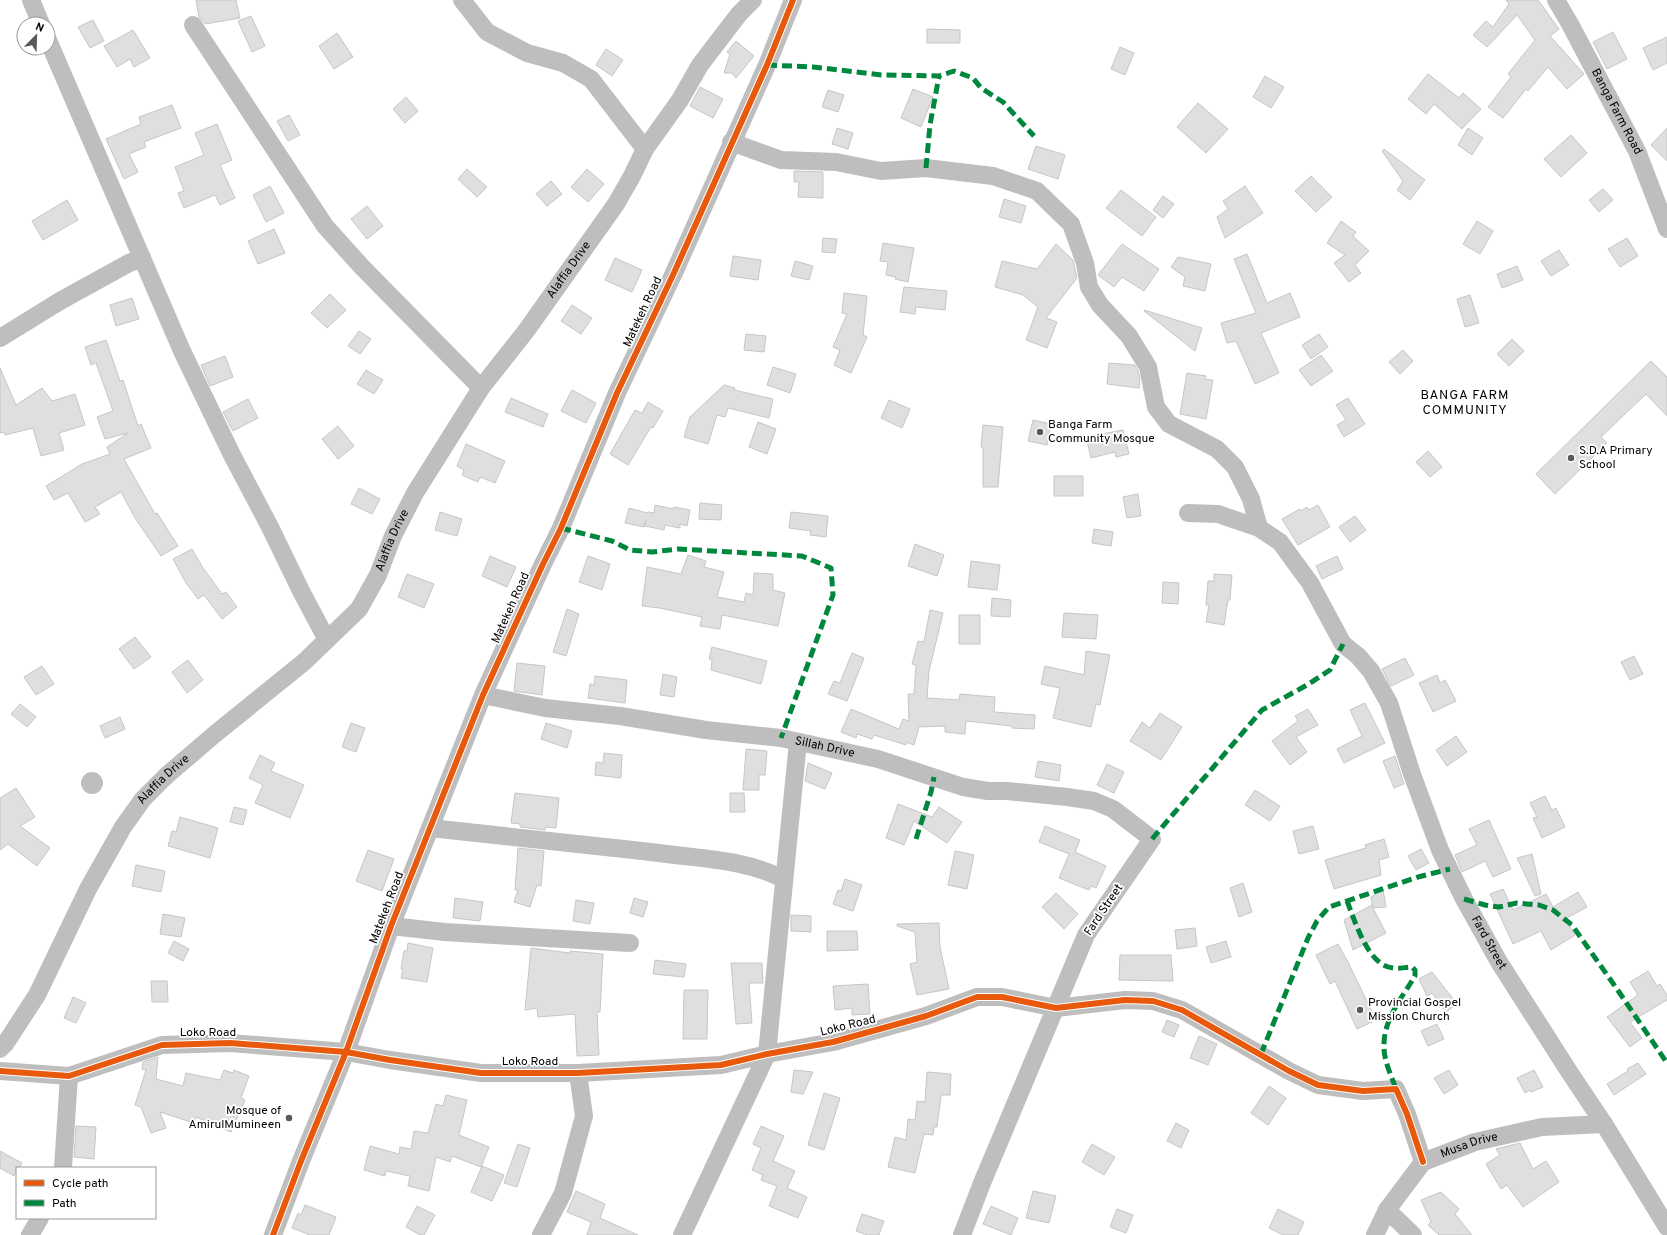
<svg xmlns="http://www.w3.org/2000/svg" width="1667" height="1235" font-family="Overpass,sans-serif">
  <style>
    .water { fill: #bebebe }
    .building { fill: #dfdfdf; stroke: #c6c6c6 }
    .lines { fill: none; stroke-linecap: round; stroke-linejoin: round }
    .minor { stroke: #bebebe; stroke-width: 18 }
    .quiet { stroke: #00873e; stroke-width: 5; stroke-dasharray: 10 5; stroke-linecap: butt }
    .cycleway-casing { stroke: #fff; stroke-width: 8 }
    .cycleway { stroke: #e8590c; stroke-width: 6 }
    .poi-dot { fill: #595959; stroke: #fff; stroke-width: 1.5 }
    .labels { text-anchor: middle; dominant-baseline: central; stroke-width: 3.5; stroke-linejoin: round; paint-order: stroke }
    .street-label { font-size: 12px; fill: #000; stroke: #fff }
    .poi-label { font-size: 12px; fill: #000; stroke: #fff; text-anchor: start }
    .neighbourhood-label { font-size: 13px; letter-spacing: 1px; fill: #000; stroke: #fff }
  </style>
  <rect width="100%" height="100%" fill="#fff"/>
  <path class="water" d="M81 783a11 11 0 1 1 22 0a11 11 0 1 1-22 0Z"/>
  <path class="building" d="M196 0H236L240 18 205 24 199 17Z
    M1506 0H1538L1559 29 1550 36 1584 74 1567 89 1548 67 1528 91 1526 89 1503 118 1488 107 1511 77 1508 74 1535 40 1517 15 1487 47 1473 35 1486 21 1493 27 1509 4Z
    M251 16 265 46 252 52 238 21Z
    M93 20 104 41 90 48 78 27Z
    M927 29 960 30V43H927Z
    M133 30 150 58 134 67 130 59 117 67 104 46Z
    M1613 32 1627 59 1607 69 1593 42Z
    M337 33 353 57 334 69 319 46Z
    M1667 37V63L1653 70 1643 48Z
    M736 41 754 56 736 78 732 73H724L730 54 727 52Z
    M1120 47 1134 53 1125 75 1111 69Z
    M606 49 623 60 612 76 596 65Z
    M1428 74 1459 98 1463 93 1481 109 1462 129 1434 104 1426 114 1408 99Z
    M1265 76 1284 87 1271 108 1253 97Z
    M700 87 723 99 713 118 690 106Z
    M913 89 933 97 921 127 901 118Z
    M828 90 844 95 838 112 822 107Z
    M406 97 418 111 405 123 393 109Z
    M1198 103 1228 129 1206 153 1177 127Z
    M172 105 181 128 144 142 146 147 129 154 138 172 124 179 106 139 141 124 139 117Z
    M289 115 300 135 288 141 277 121Z
    M217 124 232 160 220 165 235 198 220 205 215 195 184 208 178 193 184 191 175 167 204 155 195 133Z
    M837 128 853 133 848 149 832 144Z
    M1468 128 1483 138 1472 155 1458 145Z
    M1667 128V161L1651 145Z
    M1571 135 1587 153 1561 177 1544 159Z
    M1036 146 1065 155 1058 179 1028 169Z
    M1384 149 1425 180 1410 200 1397 190 1403 181 1382 151Z
    M467 169 487 187 477 197 458 179Z
    M587 169 604 184 588 202 571 187Z
    M794 171 823 172V198L798 197 799 182H794Z
    M1311 176 1332 197 1316 212 1295 191Z
    M551 181 562 194 547 206 536 194Z
    M270 186 284 213 266 222 253 195Z
    M1245 186 1263 213 1225 238 1217 217 1228 209 1223 201Z
    M1603 189 1613 200 1599 212 1589 200Z
    M1121 190 1156 217 1142 236 1106 208Z
    M1163 196 1174 204 1163 218 1153 210Z
    M1004 199 1026 206 1021 223 999 217Z
    M67 200 78 220 43 240 32 221Z
    M367 206 383 226 367 239 351 219Z
    M1341 221 1356 232 1353 236 1369 251 1355 265 1361 273 1349 282 1334 263 1345 255 1327 243Z
    M1477 221 1493 231 1480 254 1463 244Z
    M274 229 285 253 258 264 248 241Z
    M823 238 837 239 835 253 822 252Z
    M1627 238 1638 256 1620 267 1608 249Z
    M883 243 914 248 908 282 895 279 896 277 886 275 888 262 880 261Z
    M1056 244 1073 260 1077 278 1046 318 1057 322 1047 348 1026 340 1038 307 1023 295 995 287 1002 261 1037 269Z
    M1122 244 1159 269 1144 291 1122 277 1114 287 1098 275Z
    M1559 250 1569 265 1551 276 1541 261Z
    M1247 254 1267 303 1290 293 1300 317 1261 333 1279 373 1255 384 1236 341 1227 343 1221 323 1256 313 1234 259Z
    M733 256 761 260 758 280 730 276Z
    M1178 257 1211 264 1205 291 1183 286 1185 277 1171 267Z
    M615 258 642 270 632 292 605 280Z
    M795 261 813 266 809 280 791 276Z
    M1517 266 1523 280 1502 288 1497 274Z
    M904 287 947 291 945 310 916 307 915 314 900 312Z
    M844 293 867 296 863 335 867 337 851 373 834 365 840 350 833 347 847 314 842 313Z
    M330 294 346 310 327 328 311 313Z
    M1470 295 1479 323 1465 327 1457 299Z
    M132 298 139 319 116 326 110 305Z
    M572 305 592 318 581 334 561 321Z
    M1144 310 1202 328 1195 351 1144 311Z
    M359 331 371 339 360 354 348 346Z
    M746 334 766 336 764 352 744 350Z
    M1319 334 1328 347 1311 359 1302 345Z
    M1512 339 1524 351 1509 366 1497 354Z
    M106 340 120 381 123 380 138 426 141 424 151 448 124 459 155 514 157 513 178 546 161 556 135 518 121 492 95 507 100 514 85 522 68 493 54 500 46 486 82 464 110 454 107 447 128 433 105 439 97 417 113 411 96 363 91 365 85 347Z
    M1403 350 1413 361 1400 374 1389 362Z
    M1321 355 1333 371 1311 386 1299 370Z
    M225 356 233 377 210 386 201 365Z
    M1651 361 1667 377V416L1646 394 1601 437 1607 443 1555 494 1536 474Z
    M1109 363 1135 365 1138 371 1140 379 1139 388 1107 384Z
    M773 367 796 374 790 393 767 385Z
    M0 368 16 405 42 388 52 401 75 394 85 425 59 433 64 450 41 456 33 428 5 435 4 432 0 433Z
    M366 370 383 380 374 394 357 384Z
    M1187 373 1206 376 1205 379 1213 380 1206 419 1180 414Z
    M724 385 735 388 734 390 773 399 769 418 728 408 725 417 717 415 708 444 684 437 690 417Z
    M572 390 596 403 586 423 561 411Z
    M511 398 548 414 543 427 505 412Z
    M1348 398 1365 424 1344 437 1337 425 1346 420 1336 405Z
    M248 399 258 418 233 431 223 412Z
    M889 400 910 409 902 428 881 418Z
    M648 402 663 411 653 428 651 427 628 465 610 454 635 410 642 413Z
    M1033 420 1051 424 1047 445 1028 441Z
    M758 422 776 429 767 454 749 447Z
    M983 425 1003 427 998 487H983V447H981Z
    M338 426 354 446 338 459 322 439Z
    M1123 430 1129 454 1116 457 1115 452 1091 458 1086 437Z
    M466 444 505 461 495 483 480 477 478 482 462 475 464 470 457 466Z
    M1428 451 1442 467 1430 477 1416 462Z
    M1054 476H1083V496H1054Z
    M359 488 380 499 372 514 351 504Z
    M1138 494 1141 516 1127 518 1123 497Z
    M700 503 722 505 721 520 699 519Z
    M655 505 673 509 674 507 690 510 687 526 680 524V528L665 525 664 530 645 526 646 520 644 527 625 523 629 508 647 513 648 512 654 513Z
    M1318 505 1330 527 1298 545 1282 519 1300 509 1301 511 1307 507 1309 510Z
    M440 512 462 519 457 536 435 530Z
    M791 512 828 516 826 537 810 535 811 531 789 528Z
    M1355 516 1366 530 1350 542 1339 527Z
    M1094 529 1113 532 1111 546 1092 543Z
    M915 544 944 555 937 576 908 566Z
    M192 549 203 568 222 594 226 592 237 607 222 619 204 595 198 599 186 583 173 559Z
    M688 555 706 561 704 567 724 572 717 597 744 602 746 593 753 595 754 573 773 574V590L785 593 778 626 722 615 720 629 700 626 702 617 660 608 642 606 647 567 681 574Z
    M490 556 516 567 507 587 482 576Z
    M588 556 610 564 602 590 579 582Z
    M1337 556 1343 569 1322 579 1316 566Z
    M971 561 1000 565 997 590 968 587Z
    M407 574 434 584 424 608 398 597Z
    M1214 574 1232 575 1230 600H1228L1224 625 1206 622 1209 605H1206L1208 581H1214Z
    M1163 582 1179 583 1178 604 1162 603Z
    M992 598 1011 600 1010 617 991 616Z
    M567 609 579 614 566 656 553 652Z
    M930 610 943 613 929 671 927 698 959 700 960 694 995 697 994 712 1035 715 1034 729 1012 728V726L966 721 965 734 945 732V726L919 727 914 745 906 742V745L874 735 872 739 857 734 856 738 841 732 851 709 899 729 903 719 909 721 908 694H914L916 665 912 664 918 641 924 642Z
    M1064 613 1098 615 1096 639 1062 637Z
    M959 615H980V644H959Z
    M135 637 151 657 134 669 119 649Z
    M712 647 767 661 761 684 711 670 712 660 709 659Z
    M1086 651 1110 655 1100 705 1096 704 1091 727 1053 718 1060 688 1041 684 1045 666 1084 675Z
    M852 653 864 658 847 701 828 694 834 681 840 683Z
    M1634 656 1643 674 1630 680 1621 662Z
    M1405 658 1414 675 1391 686 1382 669Z
    M188 660 203 680 187 693 172 672Z
    M517 663 545 666 542 695 514 691Z
    M42 666 54 684 36 695 24 677Z
    M663 674 677 677 674 697 660 695Z
    M1437 675 1440 683 1445 680 1456 701 1433 712 1419 683Z
    M595 676 627 680 625 703 588 698 590 684 594 685Z
    M1365 703 1385 743 1344 763 1337 749 1362 736 1350 710Z
    M20 704 36 717 27 727 11 714Z
    M1308 709 1318 725 1296 737 1307 752 1290 765 1272 741 1298 721 1295 716Z
    M1160 713 1182 727 1161 760 1130 741 1142 722 1150 728Z
    M120 717 125 729 105 738 100 726Z
    M351 723 365 728 356 752 342 747Z
    M546 723 572 731 567 748 541 739Z
    M1456 736 1467 752 1447 766 1436 750Z
    M746 749 767 751 765 775H759V790H743Z
    M604 753 622 755 621 778 595 775 596 762 603 763Z
    M260 755 275 763 271 771 304 785 290 818 255 803 263 785 249 778Z
    M1395 756 1404 784 1394 788 1383 761Z
    M1038 761 1061 765 1059 781 1035 777Z
    M808 763 832 773 825 789 805 781Z
    M1107 764 1124 772 1114 793 1097 785Z
    M16 788 35 817 20 826 50 848 37 866 8 844 0 850V798Z
    M1255 790 1280 806 1270 821 1245 805Z
    M515 793 559 798 556 828 546 827 545 830 520 827V824L511 823Z
    M730 793H744L745 812H730Z
    M1545 796 1552 810 1556 808 1565 827 1542 838 1533 818 1537 817 1530 803Z
    M898 804 932 817 939 807 962 822 947 843 914 821 904 845 886 838Z
    M234 807 247 810 243 825 230 822Z
    M180 817 218 828 210 858 168 846 172 831 176 832Z
    M1489 820 1511 869 1493 877 1485 861 1462 872 1455 855 1477 845 1469 829Z
    M1045 826 1080 840 1075 852 1106 866 1096 888 1091 886 1089 890 1059 878 1069 854 1039 842Z
    M1313 826 1319 849 1299 854 1293 831Z
    M1384 839 1389 857 1379 860 1381 875 1334 889 1325 860 1366 848 1365 845Z
    M518 848 544 851 541 886 537 885 530 907 514 902 518 890H515Z
    M1421 849 1429 863 1416 870 1408 856Z
    M368 850 394 859 382 891 356 881Z
    M955 851 974 855 967 889 948 885Z
    M1532 854 1541 894 1535 896 1517 858Z
    M136 865 165 871 161 892 132 886Z
    M845 879 862 885 853 911 833 904 838 890 841 891Z
    M1243 883 1252 912 1239 917 1230 888Z
    M1503 889 1513 910 1546 894 1553 907 1578 892 1587 907 1565 919 1575 935 1551 950 1541 931 1513 944 1490 894Z
    M1383 890 1386 907 1373 908 1386 933 1353 950 1344 920 1372 905 1373 908 1371 897Z
    M1056 893 1078 914 1064 929 1042 907Z
    M455 898 483 902 480 921 453 918Z
    M634 898 648 902 643 917 630 913Z
    M576 900 594 903 590 924 573 921Z
    M163 914 185 918 181 937 160 934Z
    M791 915 811 916V932L791 931Z
    M939 923 940 947 949 989 917 995 910 964 917 962 915 932 897 926V924Z
    M1195 928 1197 946 1177 949 1175 930Z
    M827 931H857L858 950 827 951Z
    M174 941 189 949 183 961 168 953Z
    M1226 941 1231 957 1211 963 1206 947Z
    M408 943 433 948 427 982 401 978 403 969H401L404 951H407Z
    M1338 944 1349 964 1376 1020 1357 1029 1335 981 1330 984 1316 955Z
    M531 948 570 953V951L603 954 600 1012H597L599 1055 577 1056 575 1014 538 1017 537 1008 525 1010Z
    M1120 955H1171L1173 981 1119 980Z
    M655 960 686 964 684 977 653 974Z
    M731 963H762L763 983H749L752 1023 736 1024Z
    M1648 971 1657 986 1660 984 1667 995V1000L1630 1022 1642 1038 1630 1047 1607 1017 1638 995 1630 982Z
    M1432 972 1457 1004 1446 1012 1432 993 1427 996 1419 979Z
    M151 981H167L168 1002H152Z
    M868 984 870 1014 852 1015V1008L835 1010 833 986Z
    M684 990H708L707 1039H683Z
    M73 997 86 1003 76 1023 64 1018Z
    M1167 1020 1179 1025 1174 1037 1162 1032Z
    M1437 1024 1444 1039 1428 1046 1421 1031Z
    M1199 1036 1217 1044 1208 1065 1190 1058Z
    M158 1057 156 1079 183 1086 186 1073 220 1080 224 1070 233 1073 234 1070 249 1076 241 1098 245 1100 231 1132 196 1117 194 1123 160 1112 166 1128 151 1133 141 1107 135 1105 146 1070 142 1069 143 1062Z
    M1638 1063 1646 1074 1614 1095 1607 1084 1628 1071 1627 1069Z
    M794 1070 813 1072 803 1094 791 1092Z
    M1449 1070 1458 1085 1444 1094 1434 1078Z
    M1534 1070 1543 1087 1531 1092 1530 1090 1525 1093 1517 1078Z
    M927 1072 951 1074 950 1095H941L937 1127H934L933 1135 924 1134 915 1173 888 1167 895 1137 906 1140 908 1119 915 1120 917 1101 925 1102Z
    M1269 1086 1286 1098 1268 1125 1251 1113Z
    M824 1093 840 1098 824 1150 808 1145Z
    M446 1095 467 1100 459 1135 489 1147 481 1167 452 1156 450 1162 436 1157 429 1191 408 1186 410 1176 386 1171 385 1176 364 1170 370 1146 399 1154 400 1147 411 1149 414 1131 428 1133 436 1104 443 1106Z
    M1176 1123 1189 1130 1181 1148 1167 1141Z
    M76 1126 96 1127 94 1159 74 1157Z
    M761 1126 784 1136 773 1161 795 1171 787 1188 807 1197 798 1218 769 1206 777 1186 761 1180 763 1175 752 1170 761 1148 753 1144Z
    M1520 1143 1533 1169 1546 1161 1559 1182 1523 1207 1507 1185 1501 1189 1486 1164 1500 1155 1496 1149Z
    M518 1144 530 1148 517 1187 504 1183Z
    M1092 1144 1115 1157 1104 1175 1082 1162Z
    M0 1151 22 1163 19 1168H17L14 1176 0 1168Z
    M482 1166 504 1175 492 1201 471 1192Z
    M576 1191 605 1204 600 1218 638 1235H587L591 1222 567 1212Z
    M1033 1191 1056 1196 1049 1223 1026 1218Z
    M1441 1192 1459 1209 1455 1214 1472 1235H1439L1428 1225 1431 1222 1421 1200Z
    M305 1205 336 1217 329 1235H310L292 1228 298 1213 301 1215Z
    M417 1206 435 1215 424 1235H420L406 1227Z
    M991 1206 1018 1218 1011 1235 983 1224Z
    M1117 1209 1133 1215 1126 1233 1110 1227Z
    M1278 1209 1304 1222 1298 1235H1283L1269 1228Z
    M862 1214 884 1221 879 1235H867L856 1231Z"/>
  <g class="lines">
    <g class="minor">
      <path d="M31 0 41 24"/>
      <path d="M462 0 487 32 527 53 563 63 591 79 645 149"/>
      <path id="s1" d="M1556 0 1570 24 1637 151 1667 229"/>
      <path d="M193 25 325 226 361 266 481 388"/>
      <path d="M48 40 182 351 232 455 270 527 301 591 327 640"/>
      <path d="M731 142 781 160 836 162 881 171 926 168 993 176 1037 191 1071 224 1085 263 1089 287 1100 305 1129 336 1148 367 1156 407 1169 424 1217 449 1235 467 1251 499 1259 528"/>
      <path d="M0 338 60 301 129 263 142 258"/>
      <path id="s2" d="M1188 513 1218 514 1259 528 1280 542 1310 583 1343 644 1358 656 1371 671 1389 703 1412 774 1440 850 1464 899 1499 962 1568 1070 1604 1124 1667 1227"/>
      <path id="s3" d="M483 695 545 708 620 716 706 730 781 738 878 759 963 787 988 791H1007L1067 797 1094 801 1113 809 1152 839 1086 935 982 1183 962 1235"/>
      <path d="M430 828C507 836 583 844 659 853 701 859 745 859 783 879"/>
      <path d="M391 926 445 932 630 943"/>
      <path id="s4" d="M0 1049 5 1044 37 995 88 889 123 827 143 799 166 776 215 734 304 662 359 609 378 575 393 536 415 493 481 388 526 331 616 204 632 176 645 149 680 100 700 65 739 14 753 0"/>
      <path d="M0 1071 69 1076 162 1045 230 1043 346 1052 390 1060 481 1073H578L721 1065 767 1054 833 1042 926 1016 977 997H1002L1056 1008 1125 1000 1153 1001 1182 1010 1289 1071 1318 1085 1363 1091 1396 1089 1407 1114 1423 1162"/>
      <path d="M63 1168 69 1076"/>
      <path d="M1387 1210 1413 1235"/>
      <path d="M30 1235 40 1218"/>
      <path d="M273 1235 301 1161 346 1052 391 926 483 695 543 564 561 528 617 393 673 275 767 65 793 0"/>
      <path d="M541 1235 563 1193 584 1116 578 1073"/>
      <path d="M682 1235 767 1054 798 742"/>
      <path id="s5" d="M1375 1235 1387 1210 1423 1162 1475 1142 1542 1127 1604 1124"/>
    </g>
    <path class="quiet" d="M767 65 813 67 882 75 939 76 954 71 973 78 981 88 1003 102 1034 136
      M926 168 930 125 939 76
      M561 528 612 541 630 550 652 552 678 549 802 556 831 568 833 595 781 738
      M916 839 931 792 934 777
      M1152 839 1262 710 1307 685 1330 670 1343 644
      M1464 899 1485 905 1499 907 1517 903 1539 905 1553 910 1572 925 1617 989 1667 1063
      M1347 901C1355 921 1368 966 1393 968 1399 969 1406 967 1412 967L1415 970V976C1403 996 1384 1019 1384 1044 1383 1059 1391 1075 1396 1089
      M1261 1054 1308 938 1317 921 1329 907 1418 877 1450 869"/>
    <defs>
      <path id="cycleway" d="M0 1071 69 1076 162 1045 230 1043 346 1052 390 1060 481 1073H578L721 1065 767 1054 833 1042 926 1016 977 997H1002L1056 1008 1125 1000 1153 1001 1182 1010 1289 1071 1318 1085 1363 1091 1396 1089 1407 1114 1423 1162
        M273 1235 301 1161 346 1052 391 926 483 695 543 564 561 528 617 393 673 275 767 65 793 0"/>
    </defs>
    <use href="#cycleway" class="cycleway-casing"/>
    <use href="#cycleway" class="cycleway"/>
  </g>
  <g class="poi-dot">
    <circle cx="1040" cy="432" r="4"/>
    <circle cx="1571" cy="458" r="4"/>
    <circle cx="1360" cy="1010" r="4"/>
    <circle cx="289" cy="1118" r="4"/>
  </g>
  <g class="labels">
    <g class="street-label">
      <text stroke="none"><textPath href="#s1" startOffset="127">Banga Farm Road</textPath></text>
      <text stroke="none"><textPath href="#s4" startOffset="977">Alaffia Drive</textPath></text>
      <text transform="translate(643 312) rotate(-65)">Matekeh Road</text>
      <text stroke="none"><textPath href="#s4" startOffset="653">Alaffia Drive</textPath></text>
      <text transform="translate(511 608) rotate(-66)">Matekeh Road</text>
      <text stroke="none"><textPath href="#s3" startOffset="346">Sillah Drive</textPath></text>
      <text stroke="none"><textPath href="#s4" startOffset="317">Alaffia Drive</textPath></text>
      <text transform="translate(387 908) rotate(-69)">Matekeh Road</text>
      <text transform="translate(1104 910) rotate(-56)">Fard Street</text>
      <text stroke="none"><textPath href="#s2" startOffset="555">Fard Street</textPath></text>
      <text transform="translate(848 1026) rotate(-14)">Loko Road</text>
      <text x="208" y="1033">Loko Road</text>
      <text x="530" y="1062">Loko Road</text>
      <text stroke="none"><textPath href="#s5" startOffset="137">Musa Drive</textPath></text>
    </g>
    <g class="poi-label">
      <text x="1048" y="425">Banga Farm<tspan x="1048" dy="14">Community Mosque</tspan></text>
      <text x="1579" y="451">S.D.A Primary<tspan x="1579" dy="14">School</tspan></text>
      <text x="1368" y="1003">Provincial Gospel<tspan x="1368" dy="14">Mission Church</tspan></text>
      <text x="281" y="1111" text-anchor="end">Mosque of<tspan x="281" dy="14">AmirulMumineen</tspan></text>
    </g>
    <g class="neighbourhood-label">
      <text x="1465" y="396">BANGA FARM<tspan x="1465" dy="15">COMMUNITY</tspan></text>
    </g>
  </g>
  <rect x="16" y="1167" width="140" height="52" fill="#ffffff" stroke="#999999"/>
  <rect x="24" y="1180" width="20" height="6" fill="#e8590c" stroke="#999999"/>
  <text x="52" y="1187" font-size="12" fill="#000000">Cycle path</text>
  <rect x="24" y="1200" width="20" height="6" fill="#00873e" stroke="#999999"/>
  <text x="52" y="1207" font-size="12" fill="#000000">Path</text>
  <g transform="translate(36 36) rotate(23)"><circle r="19" fill="#ffffff" stroke="#999999"/>
  <path d="M0-3L7 15L0 10L-7 15Z" fill="#595959"/>
  <text y="-6" font-size="11" font-weight="bold" text-anchor="middle" fill="#000000">N</text>
  </g>
</svg>
